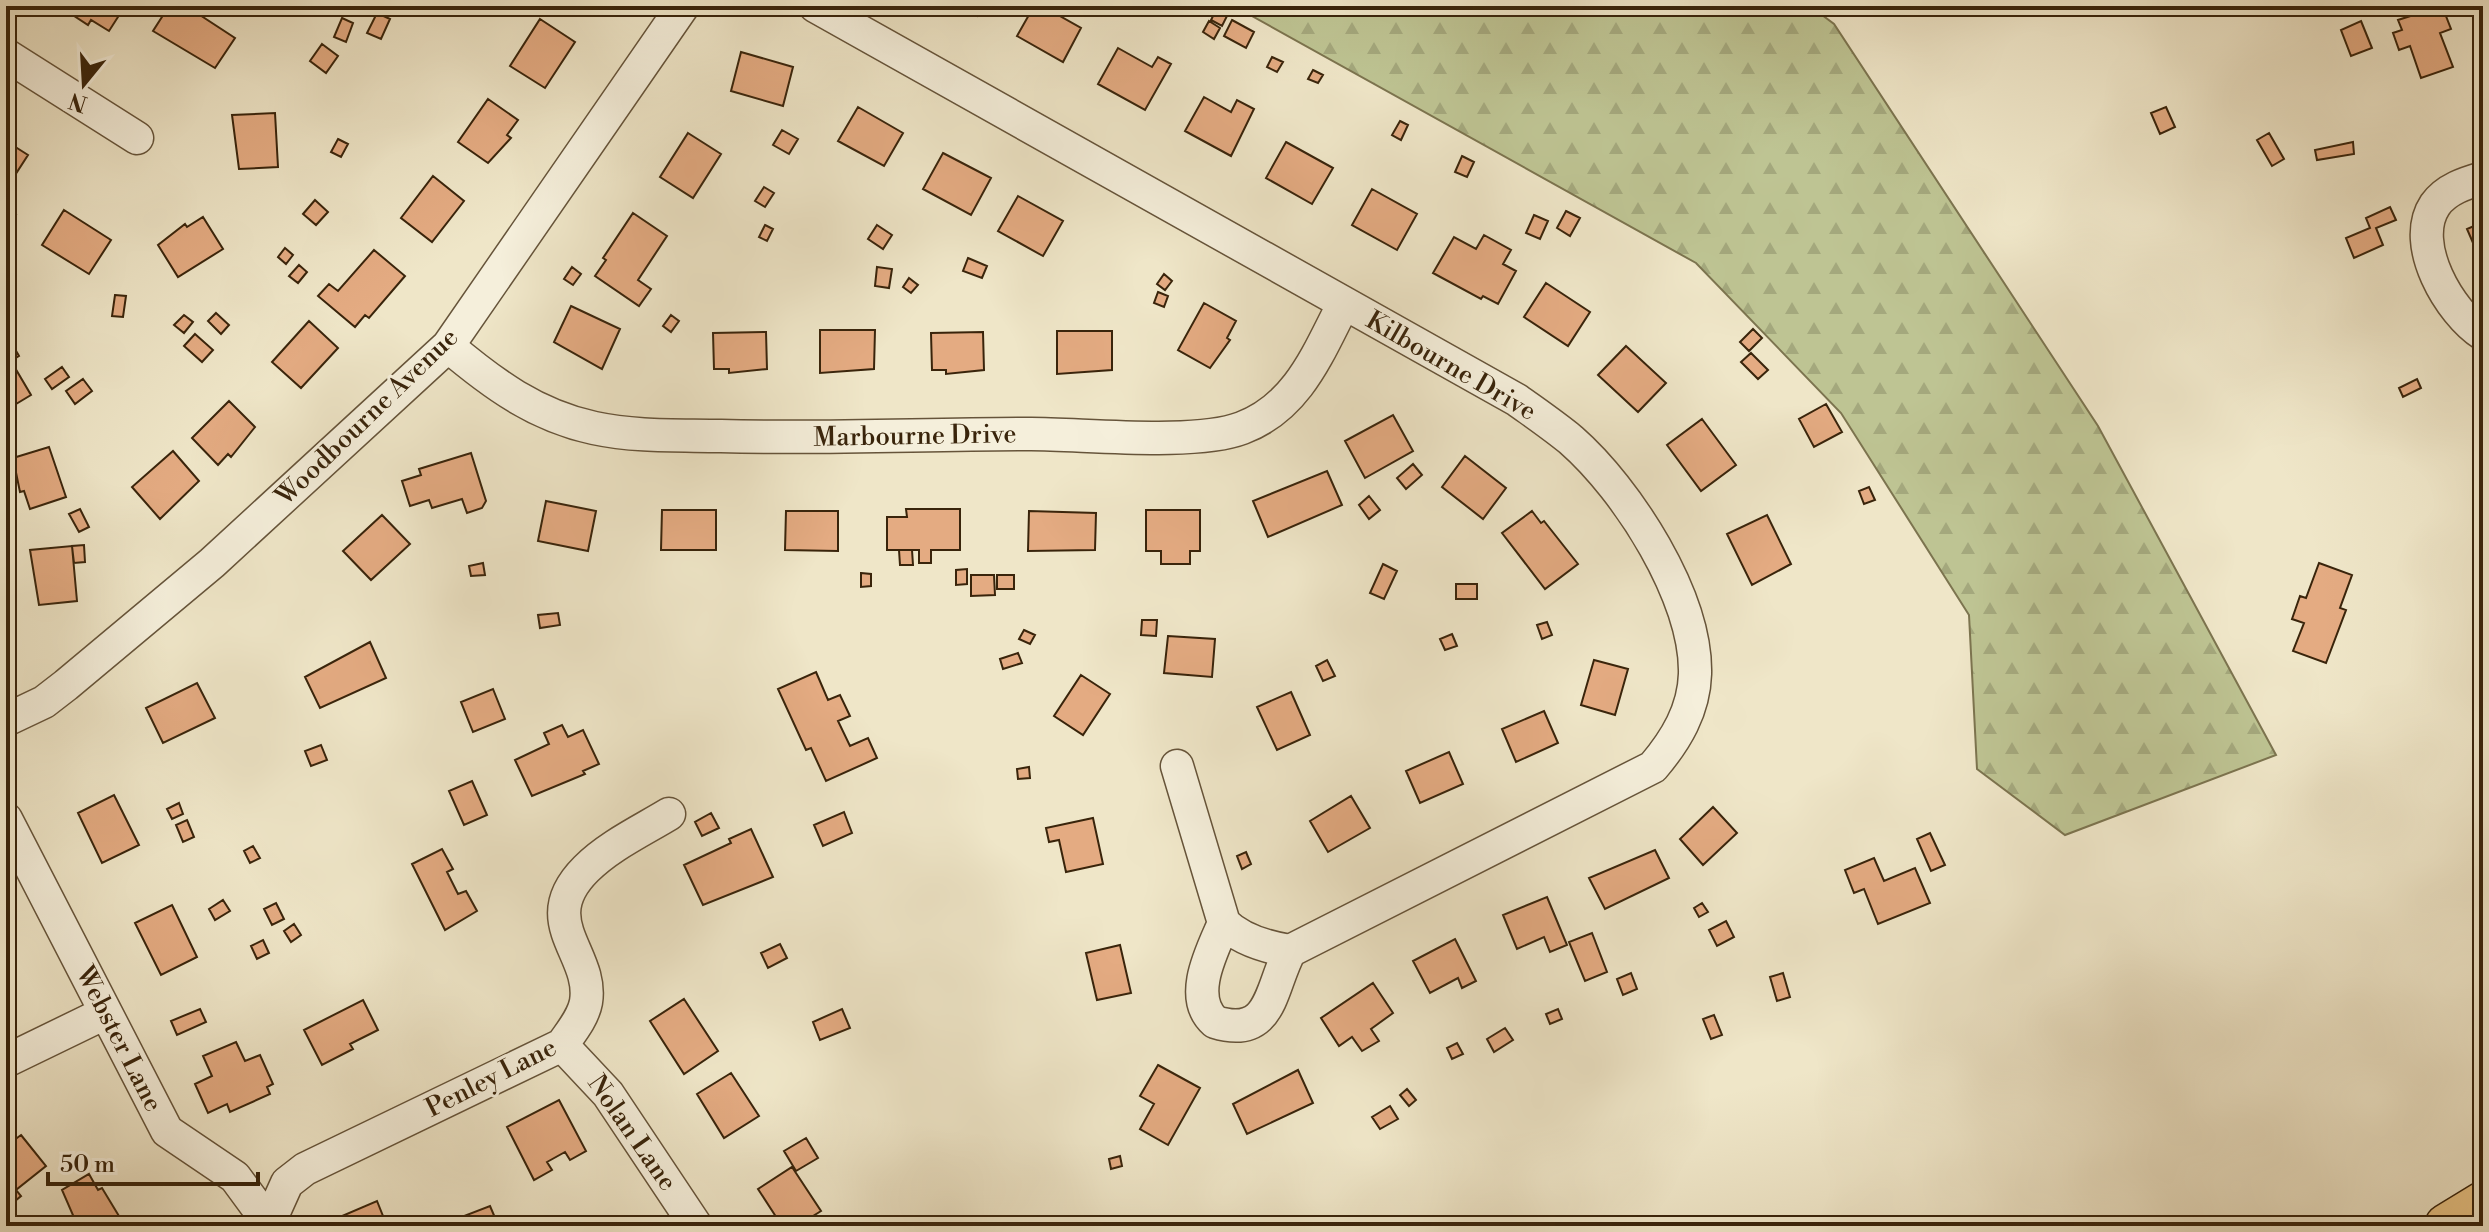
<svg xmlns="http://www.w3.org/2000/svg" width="2489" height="1232" font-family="'Libre Bodoni',serif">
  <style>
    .forest { fill: url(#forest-firs); stroke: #7c744f; stroke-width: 2 }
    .building { fill: #e4ab82; stroke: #39240b; stroke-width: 2 }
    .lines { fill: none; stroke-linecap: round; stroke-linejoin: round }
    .street-casing { stroke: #66543a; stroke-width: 35 }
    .primary-casing { stroke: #39240b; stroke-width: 47 }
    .street { stroke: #f5efdb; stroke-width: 32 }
    .primary { stroke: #e8c384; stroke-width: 44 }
    .labels { text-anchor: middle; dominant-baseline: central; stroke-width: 6; stroke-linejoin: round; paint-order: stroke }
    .street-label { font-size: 26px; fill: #39240b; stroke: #f5efdb }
  </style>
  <defs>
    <pattern id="forest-firs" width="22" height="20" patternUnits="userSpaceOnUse" patternTransform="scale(2)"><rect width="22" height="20" fill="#bec493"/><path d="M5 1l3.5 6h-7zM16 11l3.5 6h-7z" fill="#a4a87d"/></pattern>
  </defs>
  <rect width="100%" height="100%" fill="#efe6c8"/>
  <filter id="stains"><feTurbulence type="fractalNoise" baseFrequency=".0025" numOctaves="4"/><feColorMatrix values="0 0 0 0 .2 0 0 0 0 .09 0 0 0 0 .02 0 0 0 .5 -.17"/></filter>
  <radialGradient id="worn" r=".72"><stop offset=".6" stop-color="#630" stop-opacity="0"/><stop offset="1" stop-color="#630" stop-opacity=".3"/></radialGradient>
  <path class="forest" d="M1234 6H1810L1834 24 2098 426 2276 755 2065 835 1977 769 1969 615 1841 413 1696 263Z"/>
  <path class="building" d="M59 6H125L109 31 91 20 88 25Z
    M169 6H186L235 38 215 68 153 31Z
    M959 6H983L977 16Z
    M1034 6H1042L1081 28 1063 62 1017 36Z
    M2442 6 2451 29 2440 33 2453 67 2421 78 2410 46 2399 50 2393 33 2402 30 2398 20Z
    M1216 10 1227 16 1222 26 1211 20Z
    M377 13 390 19 381 39 367 33Z
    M342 18 353 23 346 42 334 37Z
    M540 19 575 42 545 88 510 66Z
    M1232 20 1254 32 1246 48 1224 36Z
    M1209 21 1220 28 1214 39 1203 32Z
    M2361 21 2372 48 2351 56 2341 30Z
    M322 44 338 56 326 73 310 61Z
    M1118 48 1152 67 1158 57 1171 64 1145 110 1098 84Z
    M741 52 793 67 783 106 731 91Z
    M1272 57 1283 62 1277 72 1267 67Z
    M1313 70 1323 75 1318 83 1308 79Z
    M1204 97 1231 112 1237 100 1254 109 1231 156 1185 131Z
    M488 99 518 120 507 135 511 138 488 163 458 142Z
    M858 107 903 133 884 166 838 141Z
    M2166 107 2175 127 2160 134 2151 113Z
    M275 113 278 167 239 169 232 115Z
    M1400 121 1408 125 1401 140 1392 135Z
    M782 130 798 139 789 154 773 145Z
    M688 133 721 154 693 198 660 177Z
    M2269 133 2284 159 2272 166 2257 140Z
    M338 139 348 144 341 157 331 152Z
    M6 141 28 155 6 189Z
    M1286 142 1333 168 1312 204 1266 178Z
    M2353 142 2354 154 2317 160 2315 150Z
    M943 153 991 178 971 215 923 189Z
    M1462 156 1474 162 1467 177 1455 172Z
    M433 176 464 201 432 242 401 218Z
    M764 187 774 193 765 207 755 201Z
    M1372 189 1417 214 1397 250 1352 225Z
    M1018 196 1063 221 1043 256 998 231Z
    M315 200 328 212 316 225 303 214Z
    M2390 207 2396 220 2376 228 2383 245 2354 258 2346 238 2370 228 2366 218Z
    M6 208 16 215 6 230Z
    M64 210 111 240 89 274 42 245Z
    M1566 211 1580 218 1570 236 1557 228Z
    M633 213 667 236 638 280 651 289 639 306 595 276 606 260 603 258Z
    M1534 215 1548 221 1540 239 1526 233Z
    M203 217 223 249 178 277 158 245 185 224 187 227Z
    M2483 222V266L2467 229Z
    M765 225 773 229 767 241 759 237Z
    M877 225 892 235 883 249 868 239Z
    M1484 235 1511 250 1503 264 1516 271 1498 304 1483 296 1481 299 1433 273 1454 237 1476 249Z
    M285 248 293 255 286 264 278 257Z
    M374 250 405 276 369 318 365 315 355 327 318 296 329 284 338 291Z
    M968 258 987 266 982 278 963 271Z
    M299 265 307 272 298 283 289 276Z
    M572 267 581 274 573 285 564 279Z
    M877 267 892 269 889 288 875 286Z
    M1164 274 1172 281 1165 290 1157 284Z
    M909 278 918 285 911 293 903 287Z
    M1546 283 1590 312 1568 346 1524 317Z
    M1158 292 1168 296 1164 307 1154 303Z
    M115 295 126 296 123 317 112 316Z
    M1204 303 1236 321 1227 338 1230 340 1210 368 1178 350Z
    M571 306 620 329 602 369 554 342Z
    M216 313 229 325 221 334 208 321Z
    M184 315 193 322 184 333 174 325Z
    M671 315 679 321 671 332 663 326Z
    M309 321 338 348 301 388 272 362Z
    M1753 329 1762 338 1749 351 1740 342Z
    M820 330H875L874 369 820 373Z
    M1057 331H1112V370L1057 374Z
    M766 332 767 369 729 373V369H714L713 333Z
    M983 332 984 370 946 374V370H932L931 333Z
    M195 334 213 350 202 362 184 346Z
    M12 344 19 356 11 361 31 395 6 410V347Z
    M1626 346 1666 383 1638 412 1598 375Z
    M1751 353 1768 370 1758 379 1741 362Z
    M62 367 69 377 52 389 45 379Z
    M83 379 92 391 75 404 66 391Z
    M2417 379 2421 388 2403 397 2399 388Z
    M229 401 255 427 231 457 228 454 218 465 192 438Z
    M1826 404 1842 432 1814 447 1799 419Z
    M1393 415 1413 451 1365 478 1345 441Z
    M1702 419 1736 465 1701 491 1667 445Z
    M49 447 66 497 30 509 24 491 20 492 13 458Z
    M173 451 199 481 160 519 132 487Z
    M471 453 486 501 482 508 467 513 462 499 432 508 429 500 410 506 402 481 421 475 419 469Z
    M1465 456 1506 488 1483 519 1442 487Z
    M1413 464 1422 475 1406 489 1397 478Z
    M1327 471 1342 505 1268 537 1253 501Z
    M1869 487 1875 500 1864 504 1859 491Z
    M1369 496 1380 510 1369 519 1359 505Z
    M546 501 596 511 588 551 538 541Z
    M80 509 89 527 79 532 69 514Z
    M906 509H960V550H931V563H919V550H887V517H907Z
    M662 510H716V550H661Z
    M1146 510H1200V551H1190V564H1161V551H1146Z
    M786 511H838V551L785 550Z
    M1029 511 1096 513 1095 550 1028 551Z
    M1532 511 1541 523 1544 521 1578 564 1545 589 1502 533Z
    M382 515 410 544 371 580 343 551Z
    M1767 515 1791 564 1752 585 1727 534Z
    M84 545 85 562 74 563 72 546Z
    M72 546 77 601 39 605 30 550Z
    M899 550H912L913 565H900Z
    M483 563 485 575 471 576 469 566Z
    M2319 563 2352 575 2340 608 2346 610 2326 663 2293 651 2304 623 2292 619 2300 596 2306 598Z
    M1383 564 1397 571 1384 599 1370 593Z
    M967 569V584L956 585V570Z
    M861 573 871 574V586L861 587Z
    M971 575H994L995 595 971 596Z
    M997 575H1014V589H997Z
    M1456 584H1477V599H1456Z
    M558 613 560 625 540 628 538 615Z
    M1142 620H1157L1156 636 1141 635Z
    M1547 622 1552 635 1542 639 1537 625Z
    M1024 630 1035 635 1030 644 1019 639Z
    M1452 634 1457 646 1445 650 1440 639Z
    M1168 636 1215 639 1212 677 1164 673Z
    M370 642 386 678 320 708 305 677Z
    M1018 653 1022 663 1003 669 1000 659Z
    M1327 660 1335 676 1323 681 1316 666Z
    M1594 660 1628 669 1615 715 1581 705Z
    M816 672 828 700 840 695 850 716 838 721 850 746 868 738 877 758 826 781 811 748 806 750 778 689Z
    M1081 675 1110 694 1083 735 1054 716Z
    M197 683 215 718 163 743 146 708Z
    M493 689 505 719 473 732 461 702Z
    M1291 692 1310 735 1277 750 1257 707Z
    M1544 711 1558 743 1516 762 1502 729Z
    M562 725 568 737 583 730 599 764 583 771 585 774 532 796 515 760 549 744 544 733Z
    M321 745 327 760 311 766 305 751Z
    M1449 752 1463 784 1420 803 1406 771Z
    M1029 767 1030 778 1018 779 1017 769Z
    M472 781 487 815 464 825 449 791Z
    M114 795 139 845 102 863 78 813Z
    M1351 796 1370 828 1328 852 1310 821Z
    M179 803 183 814 172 819 167 809Z
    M1713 807 1737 833 1703 865 1680 839Z
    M844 812 852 833 823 846 814 825Z
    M711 813 719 828 702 836 695 822Z
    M1093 818 1103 864 1066 872 1059 840 1049 842 1046 828Z
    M187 820 194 837 183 842 176 825Z
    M751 829 773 877 703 905 684 865 731 843 729 839Z
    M1930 833 1945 865 1931 871 1917 839Z
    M253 846 260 858 250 863 244 851Z
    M442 849 453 869 447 872 458 894 466 891 477 911 445 930 412 864Z
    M1655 850 1669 878 1605 909 1589 878Z
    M1246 852 1251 864 1242 869 1237 856Z
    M1874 858 1884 881 1915 868 1930 903 1878 924 1864 889 1854 893 1845 870Z
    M1547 897 1567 945 1550 952 1544 937 1517 949 1503 915Z
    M223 900 230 911 215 920 209 909Z
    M276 903 284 919 272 925 264 909Z
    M1702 903 1708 912 1699 917 1694 908Z
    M172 905 197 957 161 975 135 923Z
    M1726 921 1734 937 1717 946 1709 930Z
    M294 924 301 935 291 942 284 931Z
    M1592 933 1607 972 1585 981 1569 942Z
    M1455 939 1476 981 1462 988 1458 978 1430 993 1413 961Z
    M263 940 269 953 257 959 251 946Z
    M780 944 787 958 768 968 761 953Z
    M1120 945 1131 993 1097 1000 1086 953Z
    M1631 973 1637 989 1623 995 1617 979Z
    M1783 973 1790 997 1777 1001 1770 977Z
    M1373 983 1393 1013 1371 1029 1379 1041 1362 1051 1352 1037 1339 1046 1321 1018Z
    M684 999 718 1051 684 1074 650 1021Z
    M363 1000 378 1030 350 1044 353 1049 322 1065 304 1030Z
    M200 1009 206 1022 177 1035 171 1021Z
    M842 1009 850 1028 820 1040 813 1022Z
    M1558 1009 1562 1019 1550 1024 1546 1014Z
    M1714 1015 1722 1035 1711 1039 1703 1019Z
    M1505 1028 1513 1040 1494 1052 1487 1039Z
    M236 1042 245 1061 260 1055 273 1084 267 1087 270 1094 230 1112 227 1104 208 1113 195 1084 212 1076 203 1056Z
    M1457 1043 1463 1054 1452 1059 1447 1048Z
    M1158 1065 1200 1088 1168 1145 1140 1129 1154 1104 1140 1096Z
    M1298 1070 1313 1103 1247 1134 1233 1104Z
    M731 1073 759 1116 724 1138 697 1094Z
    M1407 1089 1416 1100 1409 1106 1400 1095Z
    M559 1100 586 1151 570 1160 565 1152 547 1162 552 1170 534 1180 507 1127Z
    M1390 1106 1398 1119 1380 1129 1372 1117Z
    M21 1135 46 1166 16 1190 21 1196 9 1206 6 1146Z
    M806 1138 818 1158 796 1171 784 1151Z
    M1120 1156 1122 1166 1111 1169 1109 1159Z
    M792 1167 821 1211 797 1226H782L758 1189Z
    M89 1174 98 1190 102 1188 125 1226H69L76 1222 62 1190Z
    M377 1201 387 1226H346L342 1216Z
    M490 1206 496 1220 483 1226H468L464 1216Z"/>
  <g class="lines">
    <defs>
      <path id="street" d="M815 6 1517 400C1535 413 1554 426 1571 440 1627 489 1697 597 1695 674 1694 710 1676 740 1653 767L1290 951C1266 947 1241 940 1224 923L1177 766
        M6 55 137 138
        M2483 178C2466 183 2446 189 2435 205 2409 244 2450 313 2483 334
        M448 346C493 384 535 415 594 428 636 437 679 435 721 436 824 439 927 434 1031 434 1085 434 1195 446 1242 428 1298 407 1318 353 1343 305
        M6 720 44 702 66 685 212 563 448 346 683 6
        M6 819 167 1131 235 1177 271 1226
        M1224 923C1212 951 1187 997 1215 1022 1273 1040 1270 987 1290 951
        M562 1045 608 1094 696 1226
        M6 1061 105 1013
        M269 1223 287 1183 305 1169 562 1045C571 1032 583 1018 586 1002 594 953 533 922 586 869 609 846 641 831 669 814"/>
      <path id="primary" d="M2447 1226 2483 1204"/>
    </defs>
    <use href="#street" class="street-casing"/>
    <use href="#primary" class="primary-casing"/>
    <use href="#street" class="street"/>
    <use href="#primary" class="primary"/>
  </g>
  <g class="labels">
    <g class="street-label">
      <text transform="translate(1451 366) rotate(30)">Kilbourne Drive</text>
      <text transform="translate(367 417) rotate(-44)">Woodbourne Avenue</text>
      <text transform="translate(915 436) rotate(-1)">Marbourne Drive</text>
      <text transform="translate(119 1039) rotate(63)">Webster Lane</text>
      <text transform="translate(491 1078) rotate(-27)">Penley Lane</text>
      <text transform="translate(632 1133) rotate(55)">Nolan Lane</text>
    </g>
  </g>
  <rect width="2489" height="1232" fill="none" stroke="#efe6c8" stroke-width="32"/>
  <rect x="8" y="8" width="2473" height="1216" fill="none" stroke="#39240b" stroke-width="4"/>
  <rect x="16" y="16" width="2457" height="1200" fill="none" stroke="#39240b" stroke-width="2"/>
  <g transform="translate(84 84) rotate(198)" stroke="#f5efdb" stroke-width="6" paint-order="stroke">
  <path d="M0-6L14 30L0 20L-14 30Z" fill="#39240b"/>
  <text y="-12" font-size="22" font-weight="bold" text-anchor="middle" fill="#39240b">N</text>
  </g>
  <path d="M48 1172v12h210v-12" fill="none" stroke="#39240b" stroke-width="4"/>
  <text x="60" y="1172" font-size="24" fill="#39240b" stroke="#f5efdb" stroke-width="6" paint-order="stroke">50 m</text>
  <rect width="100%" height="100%" filter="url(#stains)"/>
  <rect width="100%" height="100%" fill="url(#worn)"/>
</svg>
